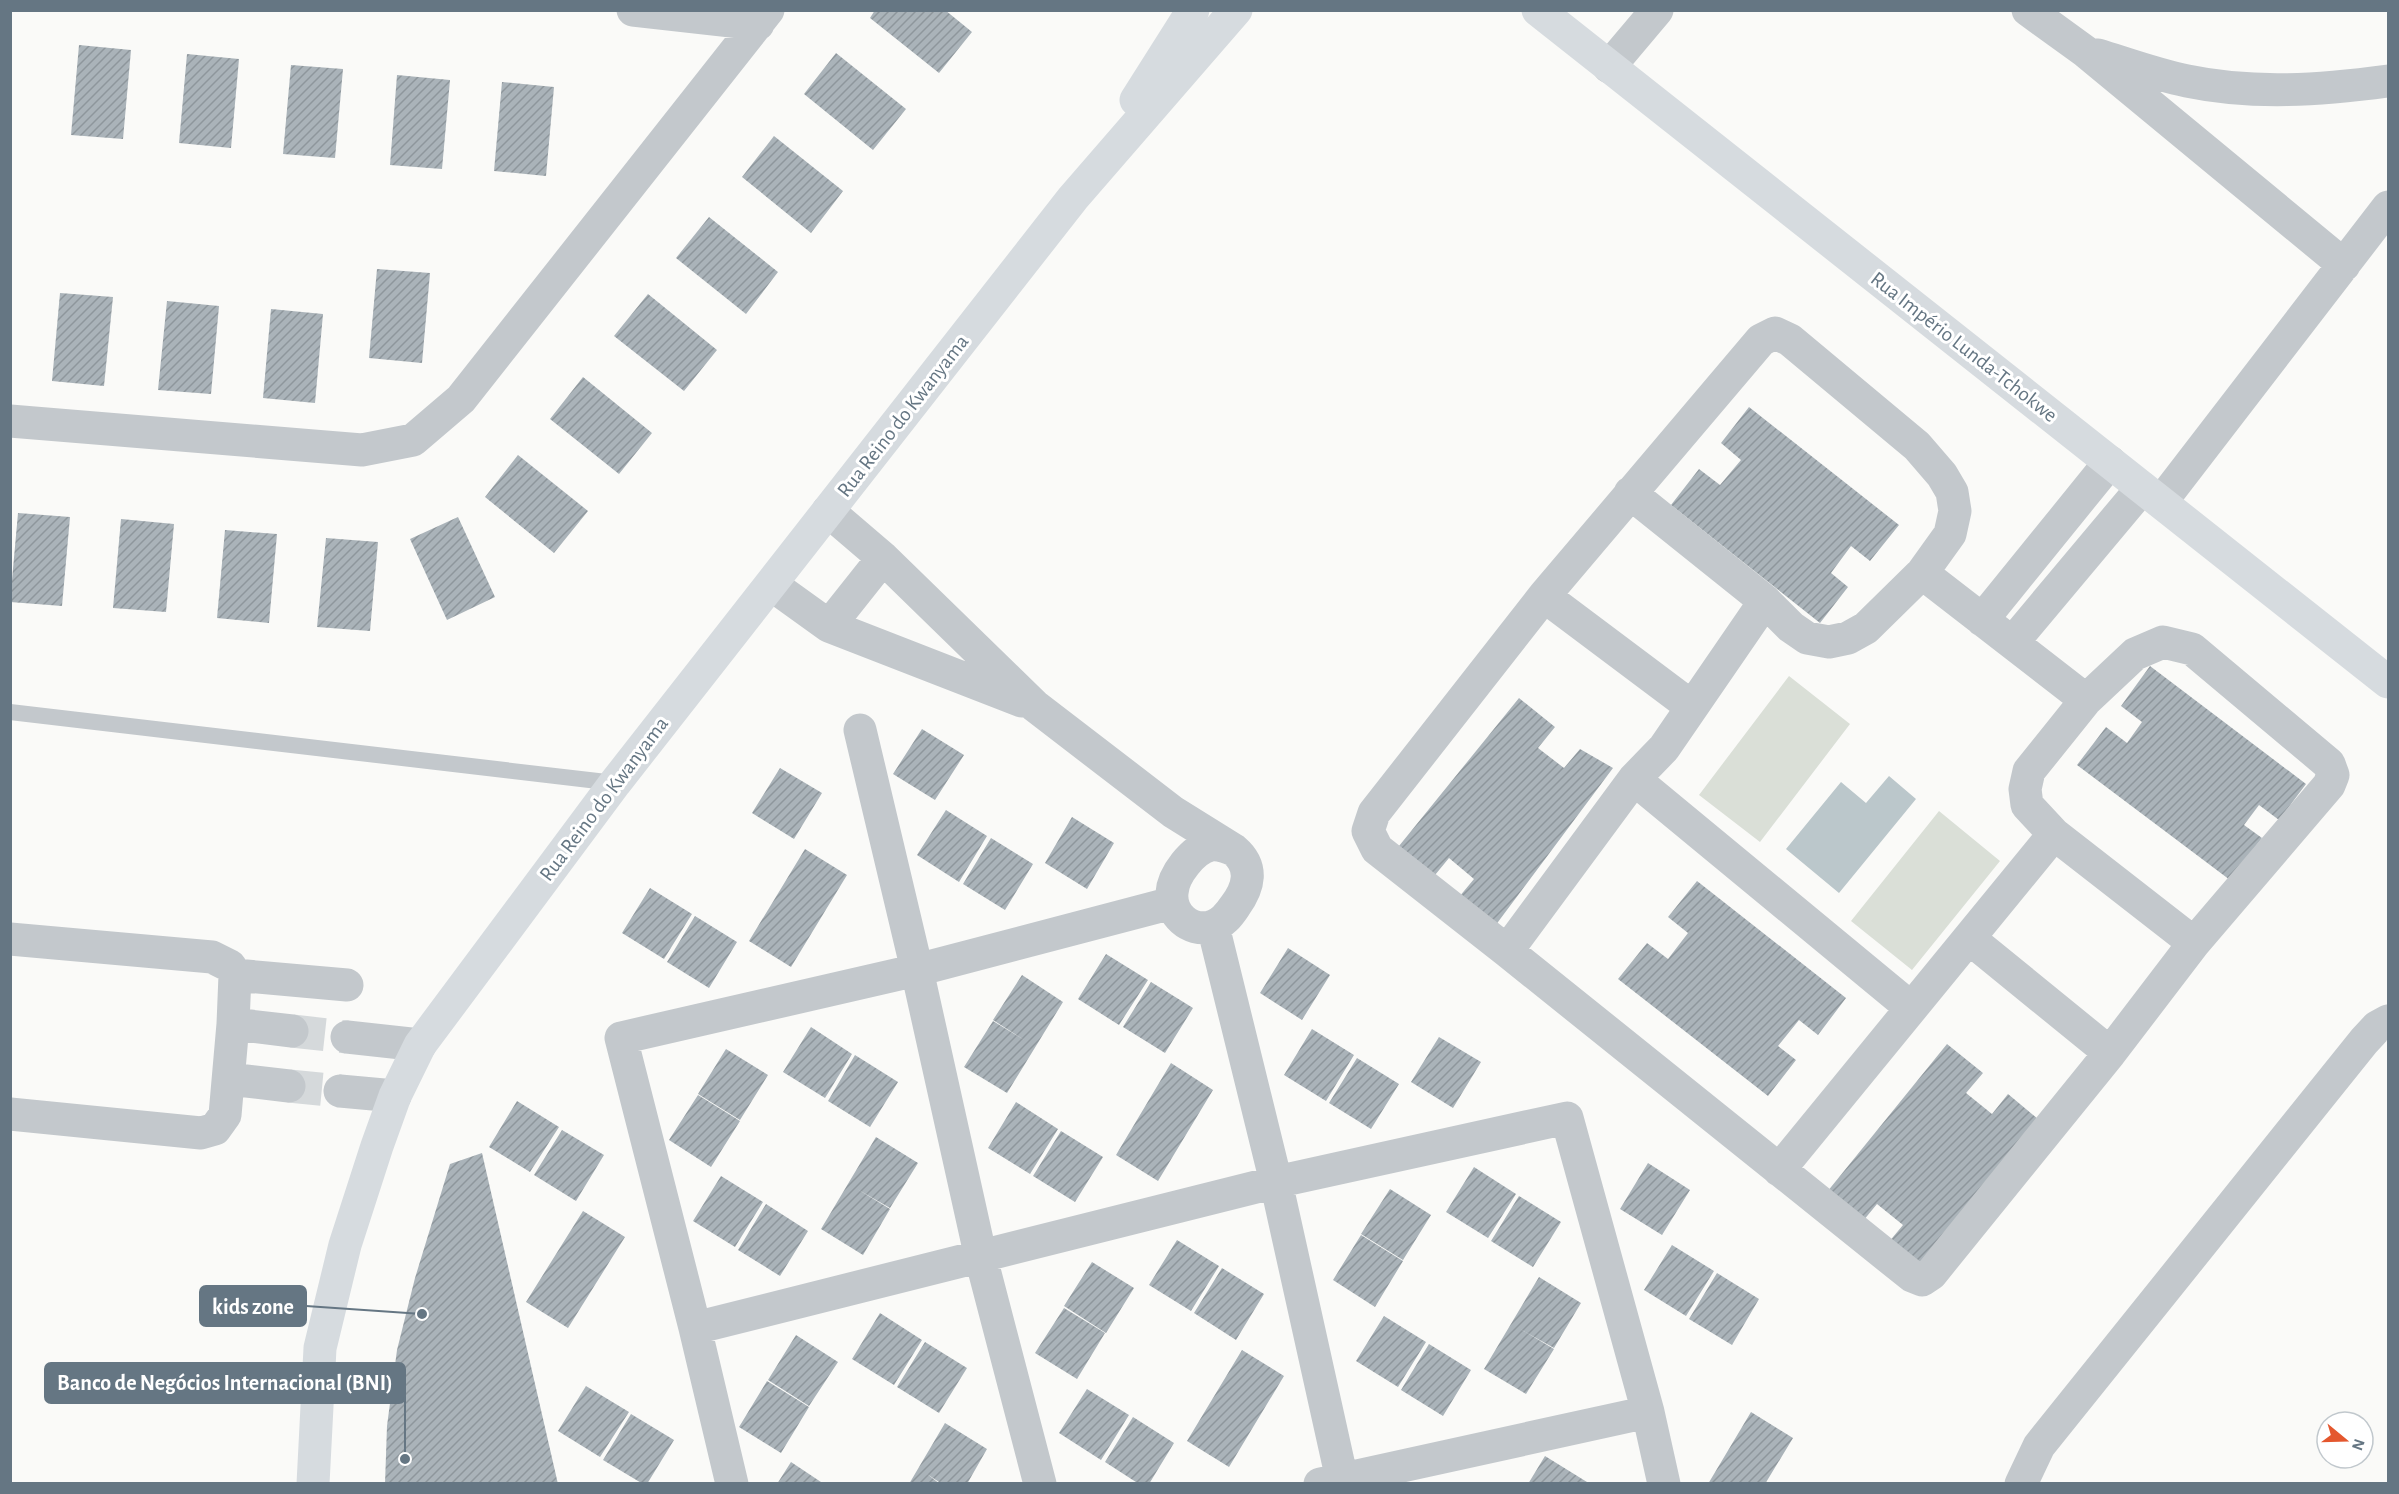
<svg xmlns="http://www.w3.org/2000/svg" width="2399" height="1494" font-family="'Alegreya Sans',sans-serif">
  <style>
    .pitch { fill: #dadfd7 }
    .water { fill: #bbc7cb }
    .building { fill: url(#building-hatch) }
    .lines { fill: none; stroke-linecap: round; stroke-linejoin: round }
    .street-tunnel { stroke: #d5d9db; stroke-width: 33; stroke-dasharray: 33 16; stroke-linecap: butt }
    .lane { stroke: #c3c8cc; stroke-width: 16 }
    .street { stroke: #c3c8cc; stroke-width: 33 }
    .secondary { stroke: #d6dbdf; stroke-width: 33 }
    .labels { text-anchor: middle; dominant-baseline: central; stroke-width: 6; stroke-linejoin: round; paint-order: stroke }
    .street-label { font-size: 21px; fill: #657683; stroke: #fff }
    .leader { fill: none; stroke: #657683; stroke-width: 2 }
    .callout-dot { fill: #657683; stroke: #fff; stroke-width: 2 }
    .callout { fill: #657683; stroke: #657683; stroke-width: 2 }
    .callout-label { font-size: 22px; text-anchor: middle; font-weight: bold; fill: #fff }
  </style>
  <defs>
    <pattern id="building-hatch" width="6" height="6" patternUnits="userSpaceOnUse" patternTransform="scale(1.5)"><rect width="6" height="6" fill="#aab3b9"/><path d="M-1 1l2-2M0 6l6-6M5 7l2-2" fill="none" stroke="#8e969c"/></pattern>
  </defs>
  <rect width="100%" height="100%" fill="#fafaf8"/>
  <path class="pitch" d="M1789 676 1850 724 1760 842 1699 795Z
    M1939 811 2000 861 1912 970 1851 921Z"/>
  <path class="water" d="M1889 776 1916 799 1839 893 1786 849 1841 782 1866 803Z"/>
  <path class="building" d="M875 10H945L972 32 939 73 870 18Z
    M79 45 131 50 123 139 71 135Z
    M836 53 906 109 873 150 804 94Z
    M187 54 239 59 231 148 179 143Z
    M291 65 343 69 335 158 283 154Z
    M397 75 450 80 442 169 390 165Z
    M502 82 554 87 546 176 494 171Z
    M774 136 843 191 811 233 742 177Z
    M709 217 778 272 746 314 676 258Z
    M377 269 430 273 422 363 369 358Z
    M60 293 113 297 104 386 52 381Z
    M648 294 717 350 684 391 614 336Z
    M167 301 219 306 211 394 158 390Z
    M271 309 323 314 315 403 263 398Z
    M583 377 652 433 619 474 550 419Z
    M1749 407 1899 525 1870 561 1851 546 1831 573 1848 587 1820 623 1671 505 1699 469 1720 485 1741 460 1721 443Z
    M518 455 588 511 554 553 485 497Z
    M18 513 70 517 62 606 10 602Z
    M458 517 495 597 447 620 410 539Z
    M121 519 174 524 166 612 113 608Z
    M225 530 277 534 269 623 217 618Z
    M326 538 378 542 370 631 317 627Z
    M2150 666 2306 784 2279 820 2259 805 2244 825 2262 838 2230 880 2077 765 2106 727 2127 743 2142 722 2121 706Z
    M1519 698 1555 727 1538 748 1564 768 1580 749 1613 768 1495 926 1459 897 1474 879 1449 858 1435 875 1399 846Z
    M922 729 964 755 935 800 893 774Z
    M780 768 822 793 794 839 752 813Z
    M946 810 987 836 959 882 917 855Z
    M1072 817 1114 843 1087 889 1045 863Z
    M991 838 1033 864 1005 910 963 884Z
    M805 849 847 875 791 967 749 941Z
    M1697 881 1846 998 1818 1035 1799 1020 1778 1046 1796 1060 1768 1096 1618 979 1647 943 1668 959 1688 933 1668 917Z
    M650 888 692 914 664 959 622 933Z
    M695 916 737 942 709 988 667 962Z
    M1288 948 1330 975 1302 1020 1260 993Z
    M1106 954 1148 980 1119 1025 1078 999Z
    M1022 975 1063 1002 1007 1093 964 1067 993 1021 1026 1041 993 1020Z
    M1151 982 1193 1008 1165 1053 1123 1027Z
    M811 1027 852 1054 825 1098 783 1072Z
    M1312 1029 1354 1055 1326 1101 1284 1075Z
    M1439 1037 1481 1062 1453 1108 1411 1082Z
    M1947 1044 1983 1073 1966 1093 1992 1114 2008 1094 2044 1124 1923 1272 1888 1243 1903 1225 1877 1204 1863 1221 1827 1192Z
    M726 1049 768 1075 740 1120 698 1094Z
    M855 1055 898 1082 870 1127 828 1101Z
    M1357 1058 1399 1084 1371 1129 1329 1103Z
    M1171 1063 1213 1090 1158 1181 1116 1155Z
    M698 1095 740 1121 711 1167 669 1140Z
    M517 1101 559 1127 530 1172 489 1147Z
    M1016 1102 1058 1129 1030 1174 988 1148Z
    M562 1130 604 1155 576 1201 534 1175Z
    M1061 1131 1103 1157 1075 1202 1033 1176Z
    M876 1137 918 1163 890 1208 857 1189 890 1209 863 1255 821 1229Z
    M482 1153 558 1484H385L387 1426 397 1350 415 1278 450 1164Z
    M1648 1163 1690 1190 1662 1235 1620 1209Z
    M1474 1167 1516 1194 1488 1238 1446 1212Z
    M721 1176 763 1202 735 1247 693 1221Z
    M1390 1189 1431 1215 1403 1260 1361 1234Z
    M1519 1196 1561 1222 1533 1267 1491 1241Z
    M766 1204 808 1231 780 1276 738 1250Z
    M583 1211 625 1237 568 1328 526 1302Z
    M1361 1235 1403 1261 1375 1307 1333 1280Z
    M1177 1240 1219 1266 1191 1311 1149 1285Z
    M1672 1245 1714 1271 1686 1316 1644 1290Z
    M1092 1262 1134 1288 1106 1333 1064 1306Z
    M1222 1268 1264 1294 1236 1340 1194 1313Z
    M1717 1273 1759 1299 1732 1345 1689 1319Z
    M1539 1277 1581 1303 1554 1348 1520 1329 1554 1349 1526 1394 1484 1369Z
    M1064 1308 1105 1333 1077 1379 1035 1353Z
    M880 1313 922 1340 894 1385 852 1359Z
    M1384 1316 1426 1342 1398 1387 1356 1361Z
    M796 1335 838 1362 809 1406 768 1380Z
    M925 1342 967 1368 939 1413 897 1387Z
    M1429 1344 1471 1370 1443 1416 1401 1390Z
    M1242 1350 1284 1376 1229 1467 1187 1441Z
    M767 1381 809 1407 781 1453 739 1427Z
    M586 1386 629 1412 600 1457 558 1431Z
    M1087 1389 1129 1415 1101 1460 1059 1433Z
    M1751 1412 1793 1438 1765 1484H1708Z
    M631 1414 674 1440 647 1484H643L603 1460Z
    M1133 1417 1174 1443 1149 1484H1139L1105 1462Z
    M945 1423 987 1449 967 1484H942L927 1474 940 1484H909Z
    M1545 1456 1587 1482 1586 1484H1528Z
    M791 1462 824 1484H777Z"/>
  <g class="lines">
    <path class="street-tunnel" d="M292 1031 347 1037
      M289 1086 340 1091"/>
    <path class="lane" d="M10 712 615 783"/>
    <path class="street" d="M633 10 758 24
      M2028 10 2086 52 2344 265
      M2098 55C2127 64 2157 75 2187 81 2254 95 2321 90 2388 81
      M1609 67 1657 10
      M10 421 362 450 413 440 461 399 768 10
      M1630 493 1765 601 1791 627 1807 638 1829 642 1848 638 1866 628 1922 573 1950 534 1955 511 1952 492 1942 475 1917 446 1790 340 1775 333 1761 340 1544 596 1374 813 1368 831 1377 849 1507 951 1912 1276 1922 1280 1931 1274 2110 1053 2194 943 2329 785 2333 775 2329 764 2192 649 2163 642 2135 654 2086 700 2029 771 2025 789 2027 805 2054 834 2194 943
      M2161 502 2388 207
      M828 511 883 558 1035 706 1173 812 1234 850C1254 867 1249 887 1235 906 1229 915 1222 924 1211 927 1189 932 1170 914 1172 893 1173 875 1193 849 1211 845 1219 844 1227 847 1234 850
      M1922 573 2086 700
      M772 585 829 626 1022 701
      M1544 596 1692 707
      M1982 620 2110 462
      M829 626 883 558
      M2013 642 2142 488
      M860 730 917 970 981 1258 1040 1484
      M1634 779 1910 1007
      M1213 926 1276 1182 1343 1484
      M10 939 212 957 230 966 235 975 233 1024 225 1115 215 1129 201 1133 10 1114
      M1970 939 2110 1053
      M1507 951 1634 779 1664 748 1765 601
      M235 975 347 985
      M233 1024 292 1031
      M347 1037 420 1045
      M229 1079 289 1086
      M340 1091 395 1096
      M1779 1170 2054 834
      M695 1328 1276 1182 1567 1118 1648 1412
      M732 1484 695 1328 621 1038 917 970 1172 903
      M1320 1484 1648 1412 1664 1484
      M2021 1484 2039 1446 2364 1041 2377 1027 2388 1021"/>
    <path class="secondary" d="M1538 10 2388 682
      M1136 100 1193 10
      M313 1484 320 1348 345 1245 377 1146 395 1096 420 1045 615 783 1073 198 1236 10"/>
  </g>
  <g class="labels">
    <g class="street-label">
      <text transform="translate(1964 347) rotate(38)">Rua Império Lunda-Tchokwe</text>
      <text transform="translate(903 416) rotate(-52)">Rua Reino do Kwanyama</text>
      <text transform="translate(604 799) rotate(-53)">Rua Reino do Kwanyama</text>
    </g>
  </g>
  <path class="leader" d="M422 1314L306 1306M405 1459L405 1383"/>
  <g class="callout-dot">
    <circle cx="422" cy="1314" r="6"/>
    <circle cx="405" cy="1459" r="6"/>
  </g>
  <g class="callout">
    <rect x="200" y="1286" width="106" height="40" rx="6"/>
    <rect x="45" y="1363" width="360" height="40" rx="6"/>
  </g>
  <g class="callout-label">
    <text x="253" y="1314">kids zone</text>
    <text x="225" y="1390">Banco de Negócios Internacional (BNI)</text>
  </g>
  <rect width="2399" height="1494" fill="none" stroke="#657683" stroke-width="24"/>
  <g transform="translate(2345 1440) rotate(109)"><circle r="28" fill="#ffffff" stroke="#c1c8cd" stroke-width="1.5"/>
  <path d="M0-4.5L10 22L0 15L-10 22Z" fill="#e4572e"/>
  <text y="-9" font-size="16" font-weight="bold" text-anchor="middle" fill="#657683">N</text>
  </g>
</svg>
